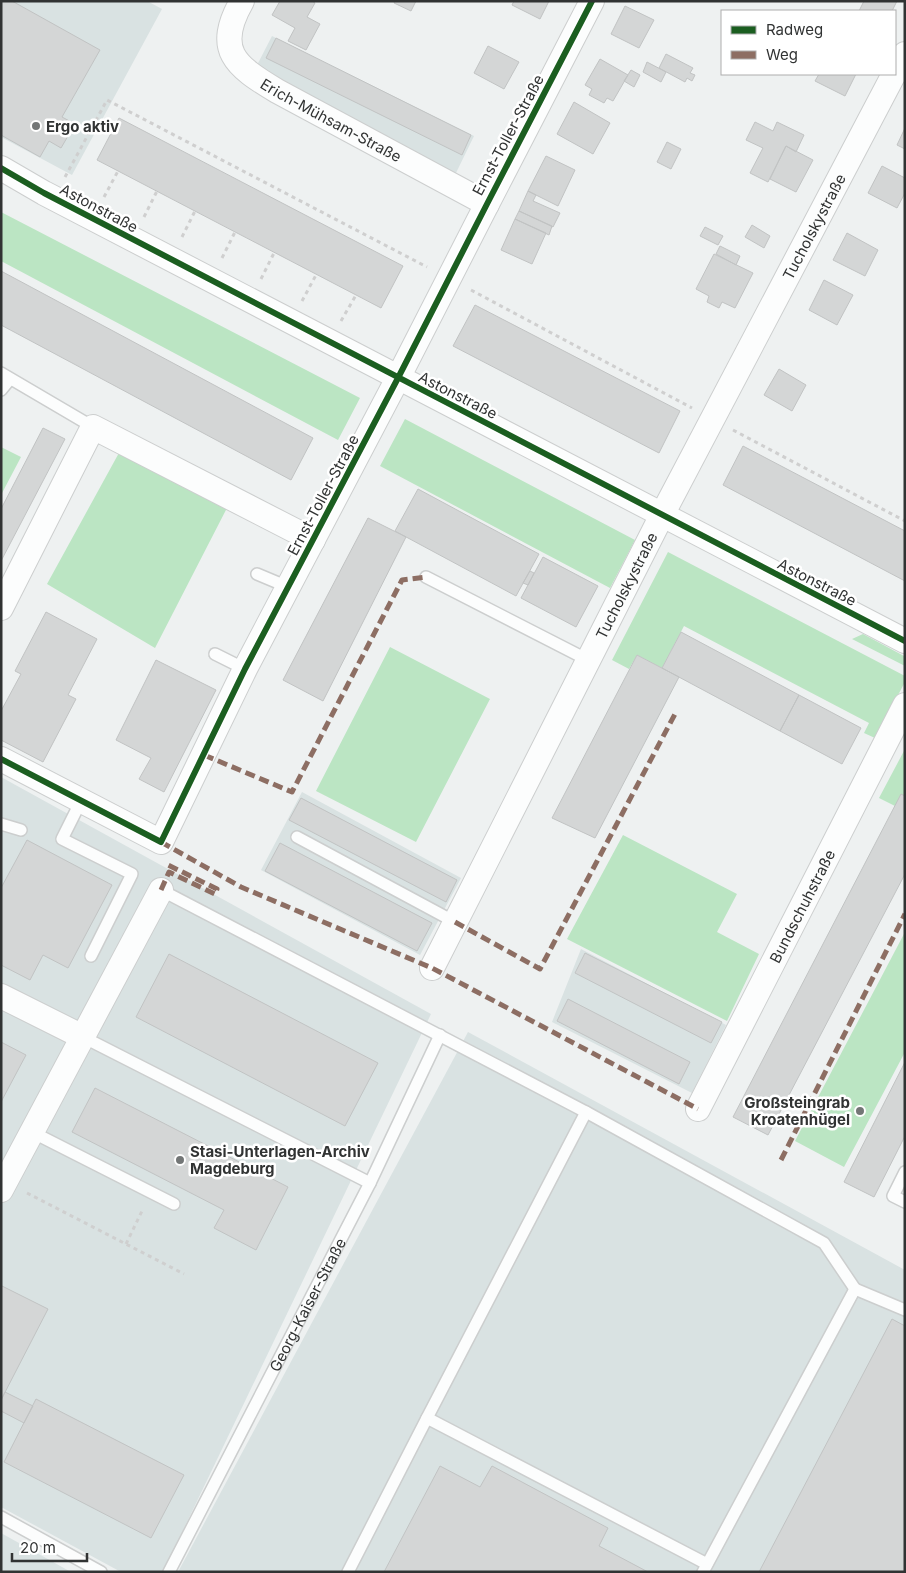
<svg xmlns="http://www.w3.org/2000/svg" width="906" height="1573" font-family="Inter,sans-serif">
  <style>
    .built { fill: #d9e2e2 }
    .green { fill: #bbe5c3 }
    .building { fill: #d4d6d6; stroke: #c1c3c3 }
    .lines { fill: none; stroke-linecap: round; stroke-linejoin: round }
    .lane-casing { stroke: #cccece; stroke-width: 14 }
    .street-casing { stroke: #cccece; stroke-width: 26 }
    .path { stroke: #cfcfcf; stroke-width: 3; stroke-dasharray: 4 4; stroke-linecap: butt }
    .lane { stroke: #fcfdfd; stroke-width: 11 }
    .street { stroke: #fcfdfd; stroke-width: 24 }
    .quiet { stroke: #8d6e63; stroke-width: 5; stroke-dasharray: 10 5; stroke-linecap: butt }
    .cycleway-casing { stroke: #fff; stroke-width: 9 }
    .cycleway { stroke: #1b5e20; stroke-width: 6 }
    .poi-dot { fill: #737676; stroke: #fff; stroke-width: 2 }
    .labels { text-anchor: middle; dominant-baseline: central; stroke-width: 5; stroke-linejoin: round; paint-order: stroke }
    .street-label { font-size: 15px; fill: #313333; stroke: #fff }
    .poi-label { font-size: 15px; font-weight: bold; fill: #313333; stroke: #fff; text-anchor: start }
  </style>
  <rect width="100%" height="100%" fill="#eef1f1"/>
  <path class="built" d="M1 1H147L162 9 72 175 1 137Z
    M272 36 474 136 455 175 255 69Z
    M1 777 431 1014 163 1572H121L1 1507Z
    M302 792 461 878 420 955 261 870Z
    M581 949 726 1025 692 1093 552 1022Z
    M468 1032 905 1270V1572H178Z
    M1 1533 71 1572H1Z"/>
  <path class="green" d="M1 212 360 398 338 440 1 261Z
    M405 419 635 540 610 588 380 466Z
    M1 447 21 457 1 495Z
    M120 451 228 506 155 648 47 584Z
    M668 552 905 676V682L875 738 864 733 869 723 684 626 662 668 637 655 629 669 612 660Z
    M863 634 904 656 905 666 852 639Z
    M390 647 490 699 416 842 316 791Z
    M905 749V796L895 806 879 798Z
    M623 835 737 894 717 932 759 954 727 1021 567 939Z
    M905 932V1052L844 1167 795 1141Z"/>
  <path class="building" d="M1 1H12L100 50 62 117 75 124 61 148 49 141 40 157 1 135Z
    M280 1H312L315 3 307 17 320 24 306 50 288 41 295 28 272 15Z
    M395 1H416L411 11 394 3Z
    M514 1H549L540 19 512 5Z
    M864 1H897L892 11H859Z
    M625 6 654 20 639 48 611 34Z
    M276 38 471 135 462 155 266 58Z
    M488 46 519 62 504 89 474 73Z
    M666 54 693 68 690 73 695 75 692 81 687 78 685 82 659 68Z
    M600 59 628 75 613 101 607 98 604 103 589 95 592 89 585 85Z
    M647 62 666 72 661 82 643 72Z
    M631 70 640 75 634 87 624 81Z
    M819 74H856L845 96 815 81Z
    M574 102 610 123 593 154 557 134Z
    M119 118 403 266 381 308 97 160Z
    M755 122 773 131 777 122 804 135 796 152 786 146 768 182 750 173 763 148 746 140Z
    M905 128V149L897 145Z
    M667 142 681 149 671 169 657 162Z
    M786 146 813 160 796 192 770 179Z
    M546 156 575 170 558 206 528 191Z
    M882 166 905 178V193L897 208 868 193Z
    M528 191 536 195 533 201 560 213 553 227 519 211Z
    M519 211 552 226 549 235 515 219Z
    M515 219 546 233 532 264 501 250Z
    M752 225 770 236 764 248 745 237Z
    M705 227 723 236 718 245 700 236Z
    M847 233 878 250 865 276 833 260Z
    M720 246 740 256 736 265 716 254Z
    M714 254 753 273 735 308 722 302 719 308 707 302 709 296 696 289Z
    M1 271 313 438 291 480 1 325Z
    M824 280 853 295 837 325 809 310Z
    M475 305 680 411 659 453 453 346Z
    M779 369 806 385 792 411 764 395Z
    M43 428 65 439 1 561V509Z
    M743 446 905 531V581L723 485Z
    M418 489 539 554 516 596 395 531Z
    M368 518 406 537 323 701 283 680Z
    M543 557 598 586 576 627 521 598Z
    M530 571 534 573 528 585 523 583Z
    M46 612 97 639 68 695 76 699 43 762 1 740V711L21 674 15 671Z
    M681 632 799 695 780 731 662 668Z
    M637 655 679 677 595 838 552 818Z
    M156 660 216 690 164 792 139 779 151 758 116 740Z
    M799 695 861 728 842 764 780 731Z
    M901 794 905 796V874L768 1135 733 1117Z
    M301 798 457 880 446 902 289 820Z
    M27 840 112 885 68 968 43 955 30 980 1 965V888Z
    M280 843 432 923 417 951 265 871Z
    M585 953 722 1022 711 1043 575 973Z
    M169 954 378 1063 345 1126 136 1017Z
    M568 999 690 1062 679 1084 557 1021Z
    M1 1042 26 1055 1 1102Z
    M905 1062V1136L874 1197 844 1182Z
    M95 1088 288 1187 256 1250 214 1228 224 1210 72 1132Z
    M2 1286 48 1309 1 1400V1288Z
    M892 1319 905 1326V1572H759Z
    M5 1392 33 1406 24 1423 1 1411V1400Z
    M36 1399 184 1475 151 1538 4 1462Z
    M440 1466 480 1487 492 1466 608 1528 599 1546 648 1572H384Z"/>
  <g class="lines">
    <defs>
      <g id="lane">
        <path d="M1 373 93 427"/>
        <path d="M1 390 10 379"/>
        <path d="M257 574 288 587"/>
        <path d="M426 577 588 660"/>
        <path d="M215 654 245 669"/>
        <path d="M81 801 62 839 132 874 91 956"/>
        <path d="M1 824 21 830"/>
        <path d="M297 837 455 922"/>
        <path d="M161 890 586 1112"/>
        <path d="M83 1037 370 1183"/>
        <path d="M32 1132 174 1204"/>
        <path d="M905 1172 893 1196 905 1202"/>
        <path d="M427 1418 586 1112 824 1243 855 1289"/>
        <path d="M1 1517 101 1572"/>
        <path id="s1" d="M169 1572 370 1183 440 1035"/>
        <path d="M348 1572 427 1418 707 1564"/>
        <path d="M703 1572 855 1289 905 1310"/>
      </g>
      <g id="street">
        <path id="s2" d="M242 1C214 50 235 66 277 91L487 204"/>
        <path d="M895 73 905 54"/>
        <path d="M1 168 44 193 905 641"/>
        <path d="M1 608 93 427 313 540"/>
        <path d="M1 759 161 842 245 669 398 378 487 204 592 1"/>
        <path id="s3" d="M432 968 662 515 894 74"/>
        <path d="M1 996 83 1037"/>
        <path id="s4" d="M698 1109 905 705"/>
        <path d="M1 1190 161 890"/>
      </g>
    </defs>
    <use href="#lane" class="lane-casing"/>
    <use href="#street" class="street-casing"/>
    <path class="path" d="M65 177 107 100 427 267
      M104 197 118 171
      M144 217 157 191
      M182 237 195 211
      M222 258 235 232
      M261 279 274 253
      M471 290 692 408
      M302 301 316 275
      M341 321 356 295
      M733 430 905 521
      M27 1193 184 1274
      M126 1244 143 1209"/>
    <use href="#lane" class="lane"/>
    <use href="#street" class="street"/>
    <path class="quiet" d="M204 755 292 792 402 580 426 577
      M161 842 241 887 432 968 698 1109
      M161 890 169 872 215 894 217 889 166 864
      M455 922 540 969 675 714
      M781 1160 905 914"/>
    <defs>
      <path id="cycleway" d="M1 168 44 193 905 641
        M1 759 161 842 245 669 398 378 487 204 592 1"/>
    </defs>
    <use href="#cycleway" class="cycleway-casing"/>
    <use href="#cycleway" class="cycleway"/>
  </g>
  <g class="poi-dot">
    <circle cx="36" cy="126" r="5"/>
    <circle cx="860" cy="1111" r="5"/>
    <circle cx="180" cy="1160" r="5"/>
  </g>
  <g class="labels">
    <g class="street-label">
      <text stroke="none"><textPath href="#s2" startOffset="176">Erich-Mühsam-Straße</textPath></text>
      <text transform="translate(508 135) rotate(-62)">Ernst-Toller-Straße</text>
      <text transform="translate(99 208) rotate(28)">Astonstraße</text>
      <text stroke="none"><textPath href="#s3" startOffset="834">Tucholskystraße</textPath></text>
      <text transform="translate(458 395) rotate(27)">Astonstraße</text>
      <text transform="translate(323 495) rotate(-62)">Ernst-Toller-Straße</text>
      <text transform="translate(817 582) rotate(27)">Astonstraße</text>
      <text stroke="none"><textPath href="#s3" startOffset="429">Tucholskystraße</textPath></text>
      <text stroke="none"><textPath href="#s4" startOffset="228">Bundschuhstraße</textPath></text>
      <text stroke="none"><textPath href="#s1" startOffset="301">Georg-Kaiser-Straße</textPath></text>
    </g>
    <g class="poi-label">
      <text x="46" y="126">Ergo aktiv</text>
      <text x="850" y="1102" text-anchor="end">Großsteingrab<tspan x="850" dy="17">Kroatenhügel</tspan></text>
      <text x="190" y="1151">Stasi-Unterlagen-Archiv<tspan x="190" dy="17">Magdeburg</tspan></text>
    </g>
  </g>
  <rect width="906" height="1573" fill="none" stroke="#313333" stroke-width="5"/>
  <rect x="721" y="10" width="175" height="65" fill="#ffffff" stroke="#adadad"/>
  <rect x="731" y="26" width="25" height="8" fill="#1b5e20" stroke="#adadad"/>
  <text x="766" y="35" font-size="15" fill="#313333">Radweg</text>
  <rect x="731" y="51" width="25" height="8" fill="#8d6e63" stroke="#adadad"/>
  <text x="766" y="60" font-size="15" fill="#313333">Weg</text>
  <path d="M12 1553v8h75v-8" fill="none" stroke="#313333" stroke-width="2.5"/>
  <text x="20" y="1553" font-size="15" fill="#313333" stroke="#ffffff" stroke-width="4" paint-order="stroke">20 m</text>
</svg>
